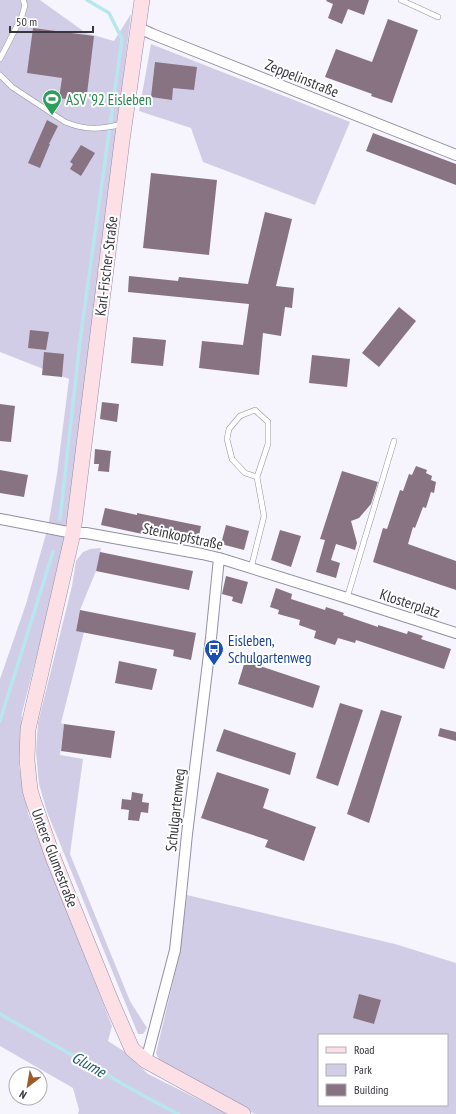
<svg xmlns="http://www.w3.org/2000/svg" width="456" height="1114" font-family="'PT Sans Narrow',sans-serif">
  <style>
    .green { fill: #d2cde6; fill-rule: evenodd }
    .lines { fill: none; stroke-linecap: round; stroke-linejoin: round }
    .stream { stroke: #b7e6ee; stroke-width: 3.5 }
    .building { fill: #877382 }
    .lane-casing { stroke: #938fa5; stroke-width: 6 }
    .street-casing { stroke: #938fa5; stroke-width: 12 }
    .secondary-casing { stroke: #938fa5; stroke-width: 16 }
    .lane { stroke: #fff; stroke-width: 5 }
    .street { stroke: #fff; stroke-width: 10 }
    .secondary { stroke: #fce0e6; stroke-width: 15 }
    .labels { text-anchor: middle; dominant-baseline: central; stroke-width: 4; stroke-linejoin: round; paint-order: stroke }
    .street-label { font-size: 15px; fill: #36353e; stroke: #fff }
    .leisure-label { font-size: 15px; fill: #27864d; stroke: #fff; text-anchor: start }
    .transit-label { font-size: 15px; fill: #164399; stroke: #fff; text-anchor: start }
    .water-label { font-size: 16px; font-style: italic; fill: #215e68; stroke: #fff }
  </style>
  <rect width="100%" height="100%" fill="#f6f5fe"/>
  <path class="green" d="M0 0H40L86 33 114 41 131 14 66 542 22 713 19 766 28 813 112 1026 108 1041 125 1052 148 1074 228 1114H78L79 1110 73 1088 0 1046V679L26 604 48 527 57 474 69 379 0 352Z
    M151 44 350 122 315 205 203 162 191 128 139 111Z
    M101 548 96 571 80 610 76 630 84 632 61 723 64 724 60 755 83 759 70 854 130 1001 147 1028 143 1034H138L47 812 39 784 36 752 38 723 72 586 76 561 83 552 90 549Z
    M187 895 395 944 456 963V1114H255L207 1090 161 1064 156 1053 179 957ZM319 1035H447V1105H319Z"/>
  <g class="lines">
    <path class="stream" d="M60 519 80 341 122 39 109 13 87 0
      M0 721 53 552
      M0 1014 144 1096 178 1114"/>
  </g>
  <path class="building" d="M327 0H369L364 15 348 9 342 24 328 18 333 4 326 1Z
    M388 19 418 30 392 103 371 96 372 94 325 77 336 49 372 62Z
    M33 28 94 36 86 102 59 98 62 78 27 73Z
    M155 62 197 67 194 90 173 88 172 100 151 97Z
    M47 120 58 126 49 144H50L40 168 28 163Z
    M373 133 456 164V185L366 151Z
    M81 145 95 153 81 176 70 169 73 164 70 162Z
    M151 173 217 180 209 255 143 248Z
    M265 212 292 219 276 286 294 288 292 308 285 307 281 336 263 333 259 375 199 368 202 341 243 345 249 304 128 292 129 276 178 281 179 277 248 284Z
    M399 307 416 321 379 367 362 353Z
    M30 330 49 332 46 350 28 348Z
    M133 337 166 340 163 366 131 363Z
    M44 352 64 354 62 377 42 375Z
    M312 355 350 359 347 387 309 383Z
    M102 402 119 404 117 422 100 419Z
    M0 404 15 406 11 442 0 441Z
    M95 449 111 451 109 472 98 471 99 464H94Z
    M416 466 427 470 426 473 432 476 431 480 436 482 434 493 431 492 426 508 423 507 415 528 413 527 408 544 456 561V590L373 562 383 528 387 529 400 490 403 491 409 474 412 475Z
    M0 470 28 475 24 497 0 493Z
    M342 471 378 482 371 504 359 518 351 521 357 543 355 550 336 544 331 560 340 563 336 578 316 572 325 540 320 539Z
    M105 508 137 515V513L201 526 197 546 101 525Z
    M226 525 249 531 244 550 221 544Z
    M280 530 301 536 291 567 271 560Z
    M100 552 193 571 189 590 96 571Z
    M226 576 248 582 242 604 232 601 233 597 222 594Z
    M276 588 292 594 291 599 325 610 326 607 344 613 343 615 378 627V625L407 634 408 631 423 636 421 639 451 649 444 669 356 640 355 643 338 638 335 645 314 638 316 631 299 625 300 620 278 614 279 610 270 607Z
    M80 610 196 633 191 660 173 656 174 650 76 631Z
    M119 661 157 669 152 690 115 683Z
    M245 661 320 686 313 708 238 684Z
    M340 703 363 710 338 786 316 778Z
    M381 710 402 716 369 823 347 814Z
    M64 724 115 731 111 758 61 751Z
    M440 728 456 732V741L438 736Z
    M224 729 296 753 290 775 216 751Z
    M217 772 269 789 263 808 316 827 304 861 265 847 268 840 201 818Z
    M132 792 143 794 142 802 149 803 148 813 141 812 139 821 128 820 129 810 121 809 122 799 131 800Z
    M359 994 381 1000 374 1024 353 1018Z"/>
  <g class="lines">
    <defs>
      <path id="lane" d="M401 0 438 17
        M0 59 22 16 25 5 23 0
        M0 75 12 87 65 122C87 131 101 129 123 124
        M251 568 264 516 257 477 268 444V422L255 410 240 416 229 429 227 439 232 459 245 473 257 477
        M347 598 394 441"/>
      <path id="street" d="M137 27 152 34 456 155
        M0 519 73 533H86L202 554 219 558 347 598 456 633
        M146 1061 175 950 181 894 187 834 211 638 219 558"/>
      <path id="secondary" d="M142 0 122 141 73 533 28 729 27 760 30 790 33 800 54 860 111 1001 132 1049 146 1061 243 1114"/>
    </defs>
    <use href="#lane" class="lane-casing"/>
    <use href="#street" class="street-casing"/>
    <use href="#secondary" class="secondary-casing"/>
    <use href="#lane" class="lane"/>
    <use href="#street" class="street"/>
    <use href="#secondary" class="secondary"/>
  </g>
  <defs>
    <symbol id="stadium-pin" viewBox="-11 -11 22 30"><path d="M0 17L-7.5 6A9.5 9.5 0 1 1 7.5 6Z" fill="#2e9e5b" stroke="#fff"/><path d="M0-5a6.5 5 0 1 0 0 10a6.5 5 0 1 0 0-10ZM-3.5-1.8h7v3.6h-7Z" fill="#fff"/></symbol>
    <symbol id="bus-pin" viewBox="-11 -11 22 30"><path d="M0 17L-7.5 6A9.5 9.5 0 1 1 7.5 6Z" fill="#1a4fb4" stroke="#fff"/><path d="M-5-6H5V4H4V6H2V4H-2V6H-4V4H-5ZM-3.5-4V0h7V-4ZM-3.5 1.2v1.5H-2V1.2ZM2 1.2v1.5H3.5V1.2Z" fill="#fff"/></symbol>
  </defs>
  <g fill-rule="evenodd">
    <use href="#stadium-pin" x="41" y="88" width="22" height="30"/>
    <use href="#bus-pin" x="203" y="638" width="22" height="30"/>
  </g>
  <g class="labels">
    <g class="street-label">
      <text transform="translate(302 78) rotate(22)">Zeppelinstraße</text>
      <text transform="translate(106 266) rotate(-83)">Karl-Fischer-Straße</text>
      <text transform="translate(183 536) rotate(12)">Steinkopfstraße</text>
      <text transform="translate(410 603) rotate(18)">Klosterplatz</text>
      <text transform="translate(175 810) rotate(-84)">Schulgartenweg</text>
      <text transform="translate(55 858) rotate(69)">Untere Glumestraße</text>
    </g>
    <g class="leisure-label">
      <text x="66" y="99">ASV '92 Eisleben</text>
    </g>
    <g class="transit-label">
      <text x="228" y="640">Eisleben,<tspan x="228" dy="17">Schulgartenweg</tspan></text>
    </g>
    <g class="water-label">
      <text transform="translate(89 1064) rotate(29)">Glume</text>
    </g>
  </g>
  <rect x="318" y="1034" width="130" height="72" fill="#ffffff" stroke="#afaeb2"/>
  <rect x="326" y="1047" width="20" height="6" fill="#fce0e6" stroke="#afaeb2"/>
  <text x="354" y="1054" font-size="12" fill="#36353e">Road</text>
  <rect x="326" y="1064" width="20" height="12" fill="#d2cde6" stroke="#afaeb2"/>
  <text x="354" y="1074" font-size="12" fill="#36353e">Park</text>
  <rect x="326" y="1084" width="20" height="12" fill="#877382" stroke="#afaeb2"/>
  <text x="354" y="1094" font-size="12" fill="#36353e">Building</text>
  <g transform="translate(28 1086) rotate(211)"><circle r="19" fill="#ffffff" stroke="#afaeb2"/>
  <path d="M0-3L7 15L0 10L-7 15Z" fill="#9d5a2a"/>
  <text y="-6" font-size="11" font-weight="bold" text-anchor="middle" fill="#36353e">N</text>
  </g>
  <path d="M10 26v6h83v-6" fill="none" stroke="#36353e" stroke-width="2"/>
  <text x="16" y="26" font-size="12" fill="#36353e" stroke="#ffffff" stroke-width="3" paint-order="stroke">50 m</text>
</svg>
